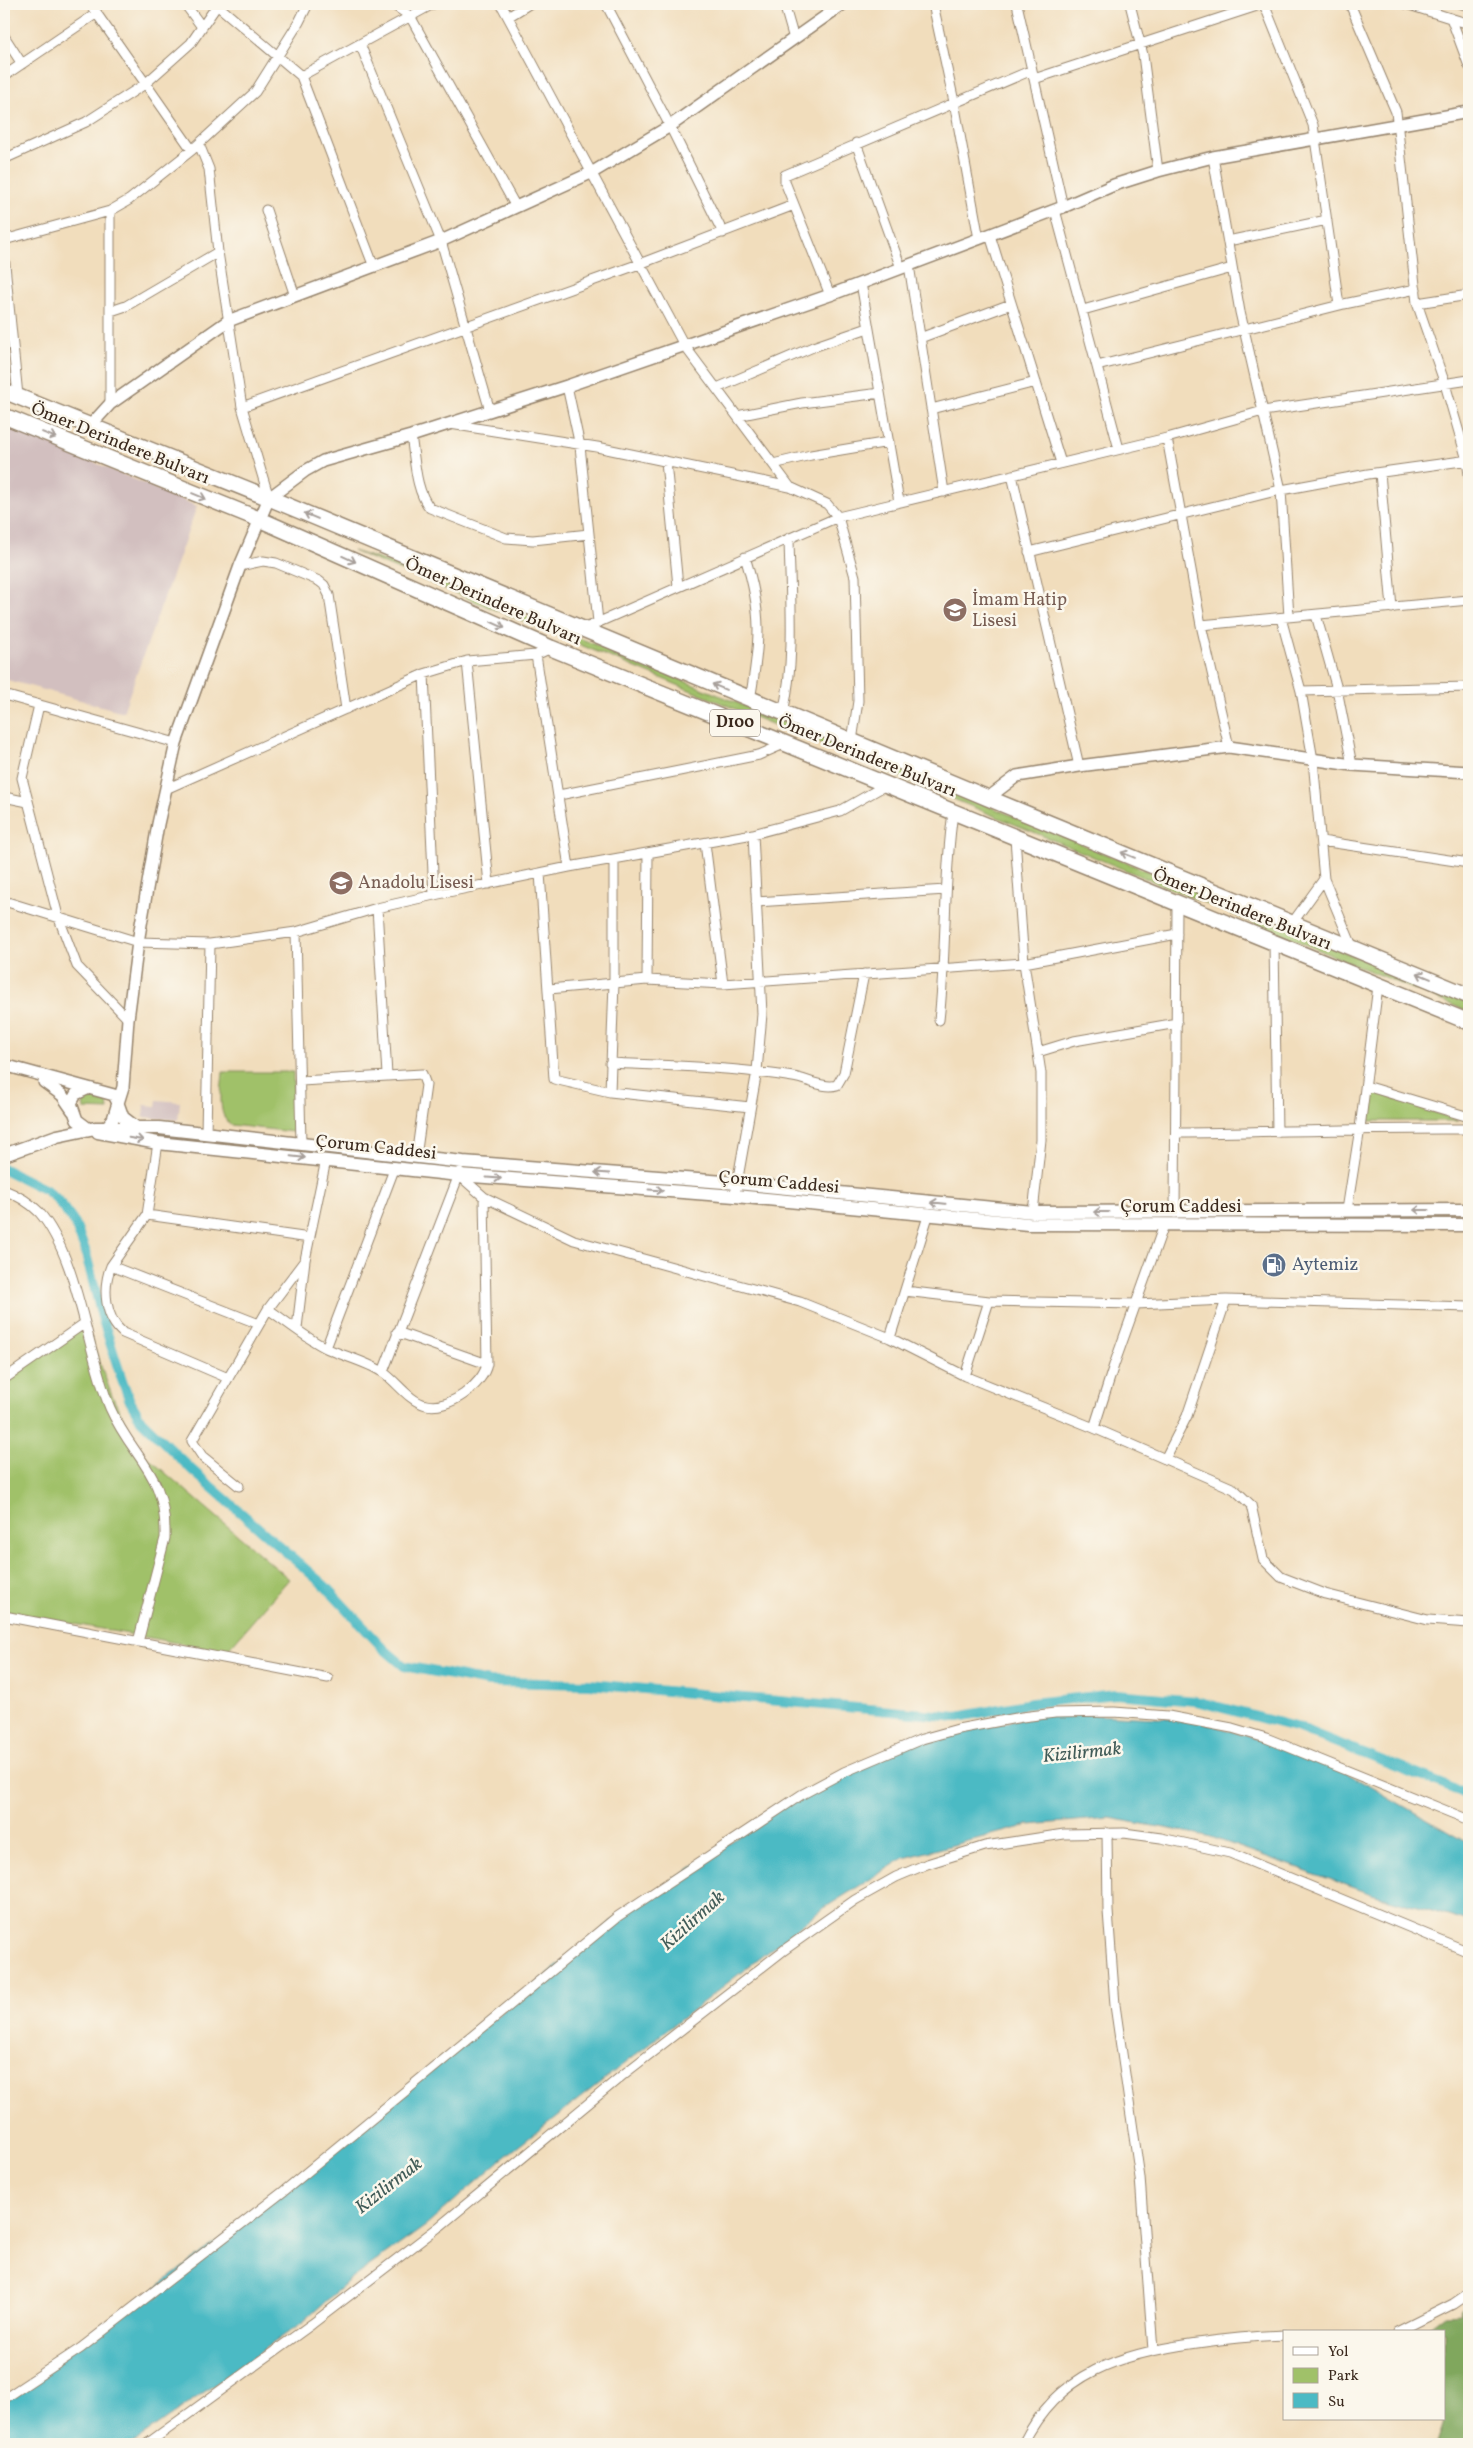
<svg xmlns="http://www.w3.org/2000/svg" width="1473" height="2448" font-family="Vollkorn,serif">
  <style>
    .industrial { fill: #d2bfbf }
    .green { fill: #a0c169; stroke: #6e7644 }
    .forest { fill: #80a75d; stroke: #5e683e }
    .water { fill: #4cbac4; stroke: #447271 }
    .lines { fill: none; stroke-linecap: round; stroke-linejoin: round }
    .canal { stroke: #4cbac4; stroke-width: 10 }
    .minor-casing { stroke: #96846d; stroke-width: 11 }
    .tertiary-casing { stroke: #96846d; stroke-width: 14 }
    .secondary-casing { stroke: #96846d; stroke-width: 15 }
    .trunk-casing { stroke: #96846d; stroke-width: 18 }
    .minor { stroke: #fff; stroke-width: 9 }
    .tertiary { stroke: #fff; stroke-width: 11 }
    .secondary { stroke: #fff; stroke-width: 12 }
    .trunk { stroke: #fff; stroke-width: 15 }
    .oneway { stroke: #a79f9a }
    .labels { text-anchor: middle; dominant-baseline: central; stroke-width: 5; stroke-linejoin: round; paint-order: stroke }
    .shield { fill: #fbf7ec; stroke: #75685c; stroke-width: 1 }
    .shield-label { font-size: 16px; font-weight: bold; fill: #3b2a1e }
    .street-label { font-size: 18px; fill: #3b2a1e; stroke: #fbf7ec }
    .education-label { font-size: 18px; fill: #785e54; stroke: #fbf7ec; text-anchor: start }
    .service-label { font-size: 18px; fill: #4e5e75; stroke: #fbf7ec; text-anchor: start }
    .water-label { font-size: 19px; font-style: italic; fill: #415c58; stroke: #fbf7ec }
  </style>
  <rect width="100%" height="100%" fill="#fbf7ec"/>
  <filter id="ink" filterUnits="userSpaceOnUse"><feTurbulence type="fractalNoise" baseFrequency=".02" numOctaves="2"/><feDisplacementMap in="SourceGraphic" scale="10" xChannelSelector="R" yChannelSelector="G"/><feConvolveMatrix kernelMatrix="1 2 1 2 8 2 1 2 1" color-interpolation-filters="sRGB"/></filter>
  <filter id="wash" filterUnits="userSpaceOnUse"><feTurbulence type="fractalNoise" baseFrequency=".0096" numOctaves="4" result="noise"/><feDisplacementMap in="SourceGraphic" scale="20" xChannelSelector="R" yChannelSelector="G"/><feGaussianBlur stdDeviation="1.12" result="paint"/><feColorMatrix in="noise" values="0 0 0 0 0 0 0 0 0 0 0 0 0 0 0 0 0 1.4 0 .05"/><feComposite in="paint" operator="in"/></filter>
  <g filter="url(#wash)">
    <rect width="100%" height="100%" fill="#f1ddbc"/>
    <path class="industrial" d="M4 424 197 506 123 712 4 679Z
      M157 1100 180 1102 178 1120 143 1117 144 1105 156 1106Z"/>
    <path class="green" d="M353 551 416 571 1469 1003V1012Z
      M223 1072H293V1132L231 1125C216 1115 222 1088 223 1072Z
      M1370 1090 1459 1121H1366Z
      M88 1095 107 1101 108 1110 84 1109 83 1098Z
      M85 1323 112 1396 140 1451 289 1579 226 1652 4 1611V1379Z"/>
    <path class="forest" d="M1469 2302V2444H1436L1444 2419V2332H1423L1445 2315 1461 2314 1460 2310Z"/>
    <path class="water" d="M1055 1713 1196 1720 1326 1761 1469 1844V1922L1372 1894 1208 1836 1110 1818 1029 1825 904 1858 821 1910 502 2159 427 2225 348 2281 303 2322 131 2444H4V2399L24 2387 284 2191 617 1917 801 1795 922 1739Z"/>
    <g class="lines">
      <path class="canal" d="M4 1169 46 1190 57 1199 75 1224 85 1250 102 1317 122 1380 130 1401 141 1420 192 1470 325 1586 384 1649 404 1666 489 1682 589 1684 958 1717 1032 1703 1116 1694 1196 1701 1299 1728 1469 1795"/>
    </g>
  </g>
  <g filter="url(#ink)">
    <g class="lines">
      <defs>
        <path id="minor" d="M90 4 192 150
          M185 4 202 27
          M392 4 410 16 516 207
          M501 4 684 345 790 487
          M606 4 670 126 723 233
          M784 4 794 39
          M933 4 954 102 979 239
          M1017 4 1063 207
          M1130 4 1143 55 1158 171
          M1264 4 1313 125 1339 305
          M1350 4 1396 112 1417 303 1445 384 1467 460 1469 475
          M1406 4 1469 24
          M1462 4 1469 6
          M217 5 301 76 374 267
          M508 17 529 4
          M1451 18 1469 66
          M4 36 22 64
          M360 44 441 241 490 411
          M4 76 97 13
          M301 76 433 4
          M1034 79 1263 4
          M856 143 901 268
          M199 144 209 169 218 252 242 407 269 498
          M1213 157 1240 312 1281 490 1289 617
          M4 159 86 122 145 84 191 43 218 4
          M266 210 295 296
          M1055 210 1119 449
          M990 235 1061 463
          M4 240 110 211
          M1228 241 1327 220
          M4 255 18 396
          M909 265 944 492
          M861 283 899 502
          M830 295 785 182V175L1032 70
          M1417 303 1469 295
          M1083 310 1232 268
          M111 311 126 306 218 252
          M920 338 1011 304
          M1097 366 1344 304 1416 289
          M567 386 580 446 598 622
          M717 388 813 347 868 328
          M110 404V211L129 200 192 150 255 92 299 22 308 4
          M242 407 642 263 794 205
          M931 409 1036 382
          M737 416 802 403 880 393
          M450 424 597 447 790 487 827 504 838 517 855 577 858 701 852 741
          M411 436C415 458 415 491 430 508L506 538 533 540 589 534
          M1167 438 1201 625 1229 747
          M666 462 678 586
          M773 464 811 455 889 442
          M1380 473 1392 608
          M1012 475 1079 766
          M1029 552 1276 491 1368 474 1469 460
          M745 557C763 614 760 642 750 700
          M240 566 263 561 276 563 319 581 324 585 329 595 346 709
          M1316 615 1337 689 1352 765
          M1281 618 1301 691 1313 760 1324 879
          M1201 625 1469 600
          M581 630 838 517 1167 438 1263 411 1469 380
          M536 655 569 867
          M467 661 489 884
          M424 674 434 895
          M1301 691 1469 687
          M4 695 176 743
          M39 705 22 778 58 916 77 966 128 1019
          M783 713C796 657 790 596 789 538
          M166 789 424 674 467 661 536 655 551 648
          M559 795 759 755 784 744
          M4 797 28 802
          M1015 838 1024 963 1041 1073V1140L1033 1212
          M1321 841 1469 863
          M705 843 723 984
          M540 873 554 1079 610 1092 750 1107
          M4 901 138 942 210 944 296 932 377 908 434 895 569 867 753 834 840 811 886 785
          M756 902 946 890
          M377 908 387 1075
          M1293 922 1324 879 1352 946
          M296 932 301 1143
          M1274 943 1277 1132
          M647 980 648 853
          M549 989 647 980 723 984 1024 963 1177 934
          M939 1020C947 951 943 881 953 813
          M1038 1052 1074 1041 1177 1023
          M610 1063C671 1066 733 1067 793 1077 807 1079 824 1089 837 1085L844 1073 864 974
          M301 1081 422 1074 426 1085 416 1157
          M1366 1086 1469 1117
          M610 1092 614 983V860
          M206 1133 210 944
          M1176 1133C1274 1132 1371 1128 1469 1129
          M158 1143 147 1215 111 1266C102 1288 105 1318 123 1333L228 1378
          M459 1175 484 1197 574 1240 800 1302 890 1338 965 1376 1094 1428 1234 1489 1251 1505 1263 1559 1281 1577 1325 1594 1428 1620 1469 1623
          M736 1189 757 1071 762 1014 753 834
          M4 1190C17 1195 29 1202 39 1212 79 1258 86 1351 110 1408 133 1460 167 1472 165 1538L138 1642
          M1347 1210 1360 1128 1378 986
          M1175 1213 1177 903
          M147 1215 310 1238
          M111 1266 259 1324
          M905 1291 989 1301 965 1376
          M989 1301 1136 1304 1226 1300
          M268 1309C287 1322 307 1339 328 1349 346 1357 368 1362 384 1373 398 1383 409 1401 426 1405 449 1410 483 1385 487 1364L484 1197
          M297 1328 305 1260 326 1160
          M397 1332 487 1364
          M890 1338 929 1213
          M326 1348 395 1167
          M383 1372 460 1172
          M4 1379 85 1323
          M1094 1428 1114 1365 1164 1225
          M1165 1459 1187 1416 1226 1300 1469 1307
          M239 1486 202 1456 192 1441 268 1309 305 1260
          M4 1616 328 1678
          M1107 1833 1108 1911 1115 2005 1140 2178 1153 2350
          M1397 2332 1453 2304 1469 2293
          M4 2399 81 2348 284 2191 617 1917 801 1795 844 1772 922 1739 958 1729 1022 1717 1055 1713 1114 1712 1168 1716 1232 1728 1266 1738 1469 1820
          M147 2444 312 2324 440 2226 624 2074 784 1950 855 1900 896 1877 927 1864 985 1846 1064 1834 1124 1833 1161 1838 1230 1853 1469 1952
          M1023 2444C1058 2372 1123 2353 1197 2343 1226 2339 1255 2336 1284 2335"/>
        <path id="tertiary" d="M90 426 110 404 228 321 441 241 593 172 670 126 843 4
          M988 798 1017 776 1079 766 1229 747 1352 765 1469 772
          M4 1065 114 1095 118 1103 113 1119 107 1126
          M44 1082 62 1095 73 1111
          M87 1089 76 1094 71 1103 77 1120 89 1129
          M136 1127 123 1117 118 1103 123 1087 128 1019 138 942 158 824 176 743 240 566 269 498 305 471 323 461 411 436 567 386 830 295 1063 207 1114 185 1158 171 1213 157 1469 112"/>
        <path id="secondary" d="M98 1132 158 1143 459 1175 735 1196 1028 1224 1469 1225
          M4 1155 57 1136 95 1128H159L463 1162 737 1183 1033 1212 1469 1210"/>
        <path id="trunk" d="M4 391 269 498 988 798 1469 996
          M4 416 261 520 551 648 1469 1022"/>
      </defs>
      <use href="#minor" class="minor-casing"/>
      <use href="#tertiary" class="tertiary-casing"/>
      <use href="#secondary" class="secondary-casing"/>
      <use href="#trunk" class="trunk-casing"/>
      <use href="#minor" class="minor"/>
      <use href="#tertiary" class="tertiary"/>
      <use href="#secondary" class="secondary"/>
      <use href="#trunk" class="trunk"/>
    </g>
    <defs><path id="oneway-shaft" d="M-6 0H5M1.5-3L5.5 0L1.5 3" fill="none" stroke-width="1.6" stroke-linecap="round" stroke-linejoin="round" transform="scale(1.25)"/></defs>
    <g class="oneway">
      <use href="#oneway-shaft" transform="translate(49 435) rotate(22)"/>
      <use href="#oneway-shaft" transform="translate(199 496) rotate(22)"/>
      <use href="#oneway-shaft" transform="translate(311 516) rotate(-157)"/>
      <use href="#oneway-shaft" transform="translate(349 559) rotate(24)"/>
      <use href="#oneway-shaft" transform="translate(498 625) rotate(24)"/>
      <use href="#oneway-shaft" transform="translate(719 687) rotate(-157)"/>
      <use href="#oneway-shaft" transform="translate(1128 855) rotate(-158)"/>
      <use href="#oneway-shaft" transform="translate(1424 976) rotate(-157)"/>
      <use href="#oneway-shaft" transform="translate(136 1139) rotate(10)"/>
      <use href="#oneway-shaft" transform="translate(298 1157) rotate(6)"/>
      <use href="#oneway-shaft" transform="translate(602 1173) rotate(-176)"/>
      <use href="#oneway-shaft" transform="translate(494 1178) rotate(4)"/>
      <use href="#oneway-shaft" transform="translate(656 1190) rotate(4)"/>
      <use href="#oneway-shaft" transform="translate(938 1203) rotate(-174)"/>
      <use href="#oneway-shaft" transform="translate(1421 1210) rotate(180)"/>
      <use href="#oneway-shaft" transform="translate(1101 1212) rotate(-180)"/>
    </g>
  </g>
  <defs>
    <symbol id="school-disc" viewBox="-11 -11 22 22"><circle r="9.5" fill="#8d6e63" stroke="#fbf7ec"/><path d="M0-5L7-2L0 1L-7-2ZM-4 1L0 2.5L4 1V4Q0 6-4 4Z" fill="#fff"/></symbol>
    <symbol id="fuel-disc" viewBox="-11 -11 22 22"><circle r="9.5" fill="#5c6f8a" stroke="#fbf7ec"/><path d="M-5.5-6h7V0h2V4h1.3V-2.5L3-4.5l.8-.8L6-3V5H2.5V1h-1V6h-7ZM-4.2-4.7v3.2H.2V-4.7Z" fill="#fff"/></symbol>
  </defs>
  <g fill-rule="evenodd">
    <use href="#school-disc" x="941" y="596" width="28" height="28"/>
    <use href="#school-disc" x="327" y="869" width="28" height="28"/>
    <use href="#fuel-disc" x="1260" y="1251" width="28" height="28"/>
  </g>
  <g class="labels">
    <rect class="shield" x="710" y="709.5" width="50" height="27" rx="4"/>
    <g class="shield-label">
      <text x="735" y="723">D100</text>
    </g>
    <g class="street-label">
      <text transform="translate(120 444) rotate(22)">Ömer Derindere Bulvarı</text>
      <text transform="translate(493 602) rotate(24)">Ömer Derindere Bulvarı</text>
      <text transform="translate(867 757) rotate(22)">Ömer Derindere Bulvarı</text>
      <text transform="translate(1242 910) rotate(22)">Ömer Derindere Bulvarı</text>
      <text transform="translate(376 1148) rotate(6)">Çorum Caddesi</text>
      <text transform="translate(779 1183) rotate(5)">Çorum Caddesi</text>
      <text x="1181" y="1207">Çorum Caddesi</text>
    </g>
    <g class="education-label">
      <text x="972" y="600">İmam Hatip<tspan x="972" dy="21">Lisesi</tspan></text>
      <text x="358" y="883">Anadolu Lisesi</text>
    </g>
    <g class="service-label">
      <text x="1292" y="1265">Aytemiz</text>
    </g>
    <g class="water-label">
      <text transform="translate(1082 1753) rotate(-6)">Kizilirmak</text>
      <text transform="translate(693 1921) rotate(-42)">Kizilirmak</text>
      <text transform="translate(389 2186) rotate(-38)">Kizilirmak</text>
    </g>
  </g>
  <rect width="1473" height="2448" fill="none" stroke="#fbf7ec" stroke-width="20"/>
  <rect x="1283" y="2330" width="162" height="90" fill="#fbf7ec" stroke="#aea59a"/>
  <rect x="1293" y="2347" width="25" height="8" fill="#ffffff" stroke="#aea59a"/>
  <text x="1328" y="2356" font-size="15" fill="#3b2a1e">Yol</text>
  <rect x="1293" y="2368" width="25" height="15" fill="#a0c169" stroke="#aea59a"/>
  <text x="1328" y="2380" font-size="15" fill="#3b2a1e">Park</text>
  <rect x="1293" y="2393" width="25" height="15" fill="#4cbac4" stroke="#aea59a"/>
  <text x="1328" y="2406" font-size="15" fill="#3b2a1e">Su</text>
</svg>
